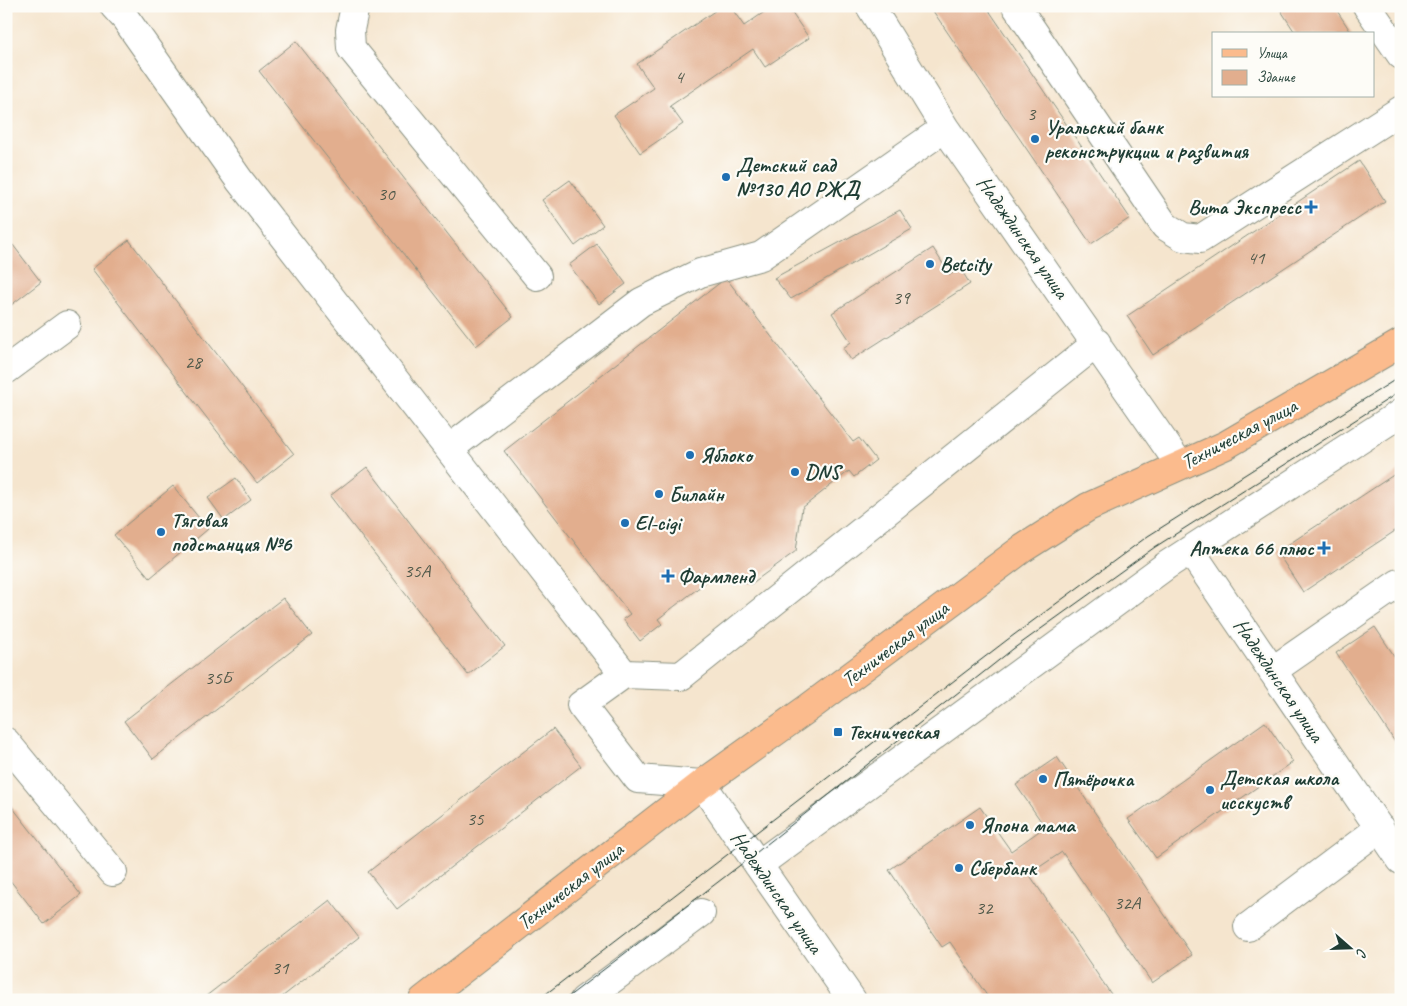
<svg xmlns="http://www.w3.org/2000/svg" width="1407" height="1006" font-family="Caveat,sans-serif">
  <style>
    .building { fill: #e2ae8e }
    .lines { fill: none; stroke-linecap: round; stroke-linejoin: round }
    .minor-casing { stroke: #8a9181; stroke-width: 30 }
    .major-casing { stroke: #8a9181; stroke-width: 30 }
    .minor { stroke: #fff; stroke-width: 28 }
    .major { stroke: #fbbb8d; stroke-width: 28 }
    .tram { stroke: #1f3d34; stroke-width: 1 }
    .poi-dot { fill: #1f6fb2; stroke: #fdfcf7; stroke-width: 2 }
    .labels { text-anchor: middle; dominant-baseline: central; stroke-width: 4.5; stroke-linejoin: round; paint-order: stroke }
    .number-label { font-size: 19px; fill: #50594a }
    .poi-label { font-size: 21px; font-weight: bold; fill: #1f3d34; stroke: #fdfcf7; text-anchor: start }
    .street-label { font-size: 21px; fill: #1f3d34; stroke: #fdfcf7 }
  </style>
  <rect width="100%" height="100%" fill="#fdfcf7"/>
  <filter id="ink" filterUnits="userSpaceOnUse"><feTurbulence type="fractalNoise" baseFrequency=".02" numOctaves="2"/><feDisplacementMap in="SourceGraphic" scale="10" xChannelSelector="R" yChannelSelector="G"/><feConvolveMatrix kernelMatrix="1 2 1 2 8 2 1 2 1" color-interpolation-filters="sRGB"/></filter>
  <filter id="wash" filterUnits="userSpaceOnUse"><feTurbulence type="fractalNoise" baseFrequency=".0096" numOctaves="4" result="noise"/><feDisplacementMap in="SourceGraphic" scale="20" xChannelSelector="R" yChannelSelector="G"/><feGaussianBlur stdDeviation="1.12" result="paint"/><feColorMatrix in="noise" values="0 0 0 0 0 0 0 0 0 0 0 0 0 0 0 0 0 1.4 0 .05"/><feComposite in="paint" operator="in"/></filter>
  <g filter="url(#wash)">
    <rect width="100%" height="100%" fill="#f5e5ce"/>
    <g id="blocks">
      <path class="building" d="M722 6H730L744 26 773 6H787L809 38 765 67 753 49 670 106 683 124 640 153 614 115 654 88 637 64Z
        M939 6H986L1130 218 1091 244 933 11Z
        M1278 6H1334L1352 34H1296Z
        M296 41 513 317 476 346 259 71Z
        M1359 161 1385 201 1153 355 1127 316Z
        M570 180 603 225 575 246 542 200Z
        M900 210 912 229 791 299 774 278Z
        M129 240 294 454 257 483 92 269Z
        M597 244 626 284 599 304 569 265Z
        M13 245 41 282 6 309V250Z
        M933 248 950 275 960 268 970 284 851 360 843 348 851 342 832 313Z
        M726 278 853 442 859 438 876 460 854 477 849 471 802 508 796 551 751 584 714 576 658 619 662 624 640 641 623 619 630 614 504 451Z
        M367 467 505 646 468 675 330 496Z
        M1401 470V527L1303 592 1277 552Z
        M236 478 251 500 224 520 208 498Z
        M173 486 208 529 150 578 114 535Z
        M283 598 312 635 153 759 124 721Z
        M1375 627 1401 666V751L1336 653Z
        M1265 722 1293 762 1156 858 1128 819Z
        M553 729 581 766 397 909 368 872Z
        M1057 757 1192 955 1152 983 1062 852 1029 874 1115 1000H990L950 942 942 947 889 870 980 807 1011 851 1045 827 1016 785Z
        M6 799 81 895 44 924 6 875Z
        M330 900 359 937 278 1000H201Z"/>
    </g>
  </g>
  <g filter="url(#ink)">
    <use href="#blocks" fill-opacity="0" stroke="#8a9181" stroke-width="1"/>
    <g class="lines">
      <defs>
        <path id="minor" d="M114 6 125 18 240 181 624 674 681 676 1097 343
          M355 6 350 30 351 48 537 276
          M870 6 945 128 1180 465
          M1016 6 1165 226 1183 237 1200 239 1401 110
          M1367 6 1401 55
          M6 370 67 325
          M449 449 641 302 700 273 761 256 945 128
          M1190 550 1401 860
          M1272 671 1399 583 1401 585
          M624 674 581 705 638 779 702 784 852 1000
          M6 742 113 872
          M758 865 1167 565 1401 413
          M1248 927 1380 828
          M584 1000 701 913"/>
        <path id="major" d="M423 1000 702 784 807 709 1022 549 1088 507 1226 445 1401 343"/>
      </defs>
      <use href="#minor" class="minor-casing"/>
      <use href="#major" class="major-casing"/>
      <use href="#minor" class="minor"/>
      <use href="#major" class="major"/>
      <path class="tram" d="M538 1000 1007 640 1148 536 1401 376
        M564 1000 752 856 1013 649 1155 547 1401 391"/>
    </g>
  </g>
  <g class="poi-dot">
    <circle cx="1035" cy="139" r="5"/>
    <circle cx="726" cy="177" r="5"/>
    <path d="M1308.5 199.5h5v5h5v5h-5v5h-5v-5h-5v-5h5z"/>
    <circle cx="930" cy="264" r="5"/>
    <circle cx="690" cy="455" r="5"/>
    <circle cx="795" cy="472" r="5"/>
    <circle cx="659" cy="494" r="5"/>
    <circle cx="625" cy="523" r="5"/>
    <circle cx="161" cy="532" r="5"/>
    <path d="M1321.5 540.5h5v5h5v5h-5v5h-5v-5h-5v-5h5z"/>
    <path d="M665.5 568.5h5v5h5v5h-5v5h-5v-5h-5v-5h5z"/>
    <rect x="833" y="727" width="10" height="10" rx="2.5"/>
    <circle cx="1043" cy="779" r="5"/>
    <circle cx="1210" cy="790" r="5"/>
    <circle cx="970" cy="825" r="5"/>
    <circle cx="959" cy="868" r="5"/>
  </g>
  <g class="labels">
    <g class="number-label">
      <text x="679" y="77">4</text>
      <text x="1031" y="114">3</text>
      <text x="386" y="194">30</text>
      <text x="1256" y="258">41</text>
      <text x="901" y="298">39</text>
      <text x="193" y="362">28</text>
      <text x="417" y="571">35А</text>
      <text x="218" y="678">35Б</text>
      <text x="475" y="819">35</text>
      <text x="1127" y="903">32А</text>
      <text x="984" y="908">32</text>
      <text x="280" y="968">31</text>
    </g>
    <g class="poi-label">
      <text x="1045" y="127">Уральский банк<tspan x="1045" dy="24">реконструкции и развития</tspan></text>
      <text x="736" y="165">Детский сад<tspan x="736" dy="24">№130 АО РЖД</tspan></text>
      <text x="1301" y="207" text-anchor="end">Вита Экспресс</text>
      <text x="940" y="264">Betcity</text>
      <text x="700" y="455">Яблоко</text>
      <text x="805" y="472">DNS</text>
      <text x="669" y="494">Билайн</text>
      <text x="171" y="520">Тяговая<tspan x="171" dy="24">подстанция №6</tspan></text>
      <text x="635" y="523">El-cigi</text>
      <text x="1314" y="548" text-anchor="end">Аптека 66 плюс</text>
      <text x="678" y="576">Фармленд</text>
      <text x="848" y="732">Техническая</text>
      <text x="1220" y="778">Детская школа<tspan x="1220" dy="24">исскуств</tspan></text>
      <text x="1053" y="779">Пятёрочка</text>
      <text x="980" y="825">Япона мама</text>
      <text x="969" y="868">Сбербанк</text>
    </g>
    <g class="street-label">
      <text transform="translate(1023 237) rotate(55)">Надеждинская улица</text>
      <text transform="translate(1239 434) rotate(-28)">Техническая улица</text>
      <text transform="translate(895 644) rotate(-37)">Техническая улица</text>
      <text transform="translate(1279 680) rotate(56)">Надеждинская улица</text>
      <text transform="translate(570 886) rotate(-38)">Техническая улица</text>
      <text transform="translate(777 892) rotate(55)">Надеждинская улица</text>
    </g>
  </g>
  <rect width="1407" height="1006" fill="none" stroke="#fdfcf7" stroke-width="25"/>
  <rect x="1212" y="32" width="162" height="65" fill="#fdfcf7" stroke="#a4b0a9"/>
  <rect x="1222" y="49" width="25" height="8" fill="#fbbb8d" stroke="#a4b0a9"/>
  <text x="1257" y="58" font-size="15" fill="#1f3d34">Улица</text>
  <rect x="1222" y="70" width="25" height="15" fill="#e2ae8e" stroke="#a4b0a9"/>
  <text x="1257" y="82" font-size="15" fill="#1f3d34">Здание</text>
  <g transform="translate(1350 948) rotate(110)" stroke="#fdfcf7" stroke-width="4" paint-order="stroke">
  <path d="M0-4L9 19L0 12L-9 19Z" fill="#1f3d34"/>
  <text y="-8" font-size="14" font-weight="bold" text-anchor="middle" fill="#1f3d34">С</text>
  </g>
</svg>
